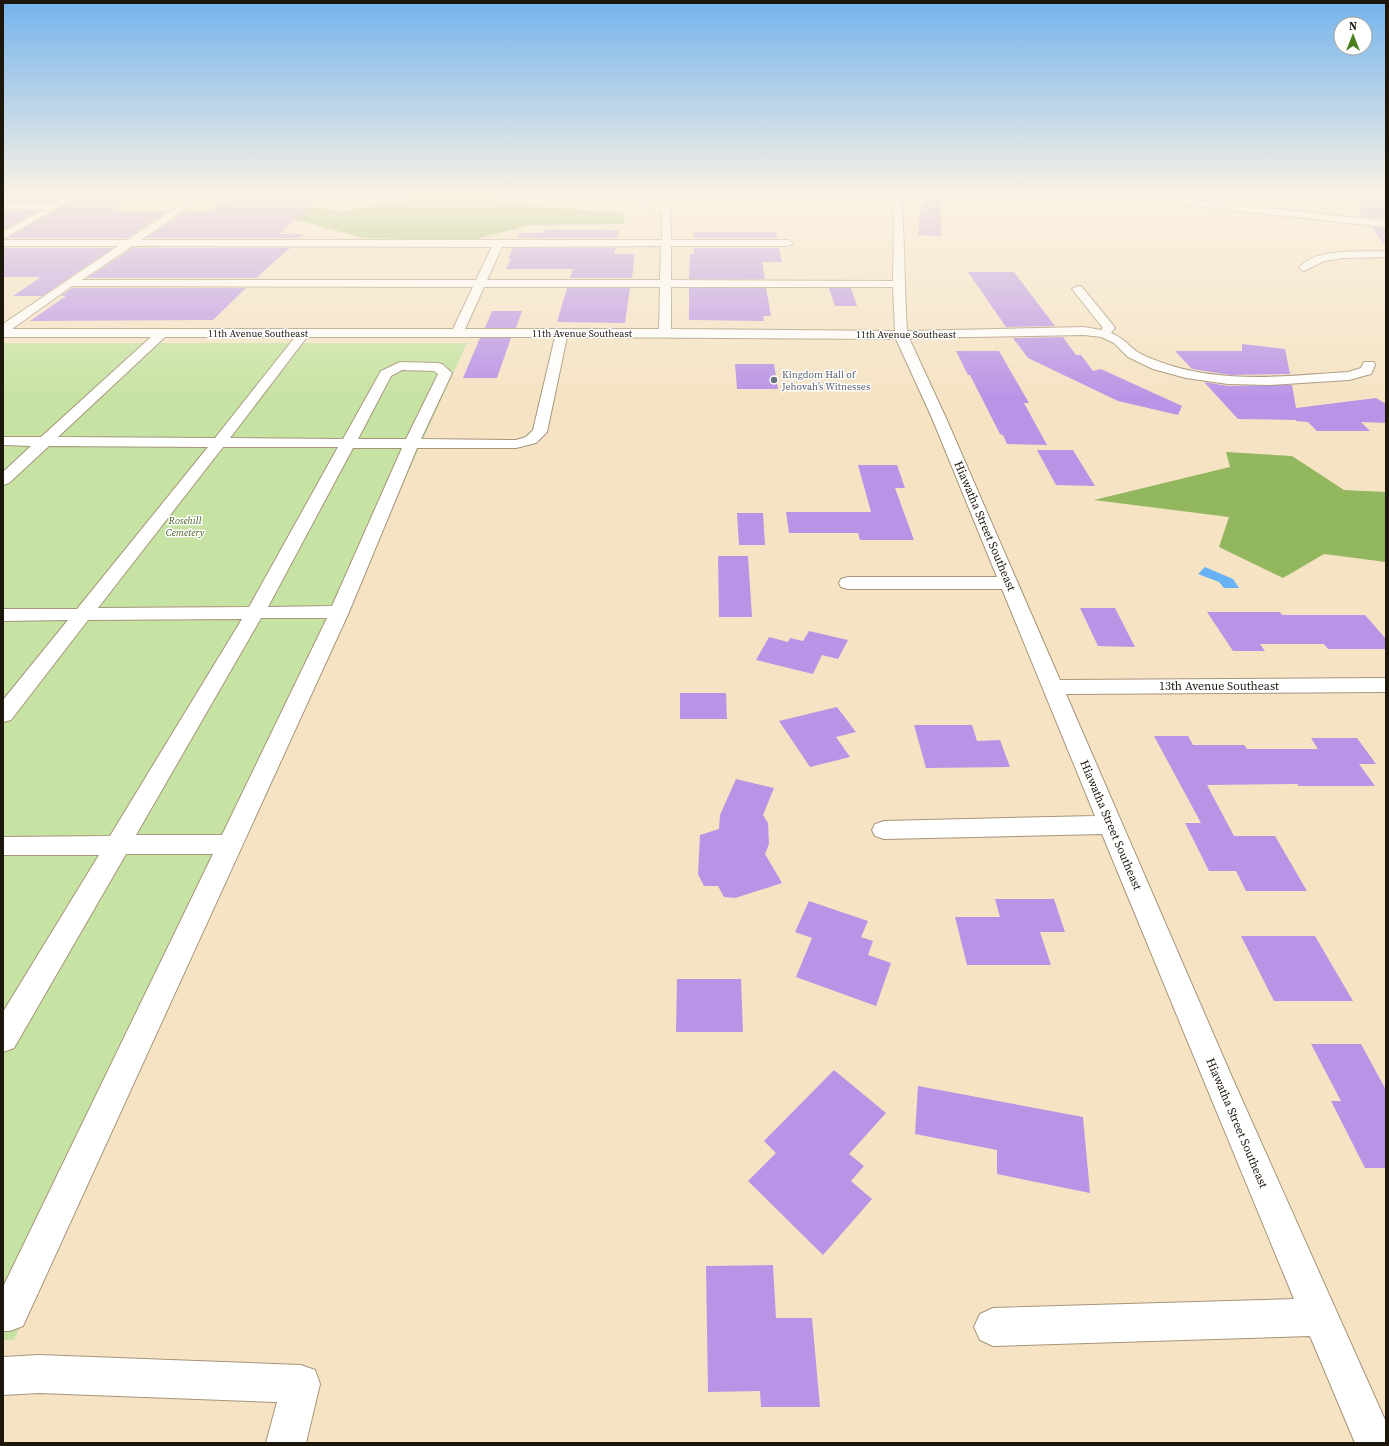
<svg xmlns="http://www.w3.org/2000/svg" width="1389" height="1446" font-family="'Source Serif 4',serif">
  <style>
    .green { fill: #c7e3a3 }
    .forest { fill: #93b75f }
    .water { fill: #67b2f5 }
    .building { fill: #b994e6 }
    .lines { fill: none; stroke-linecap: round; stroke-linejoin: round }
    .minor-casing { stroke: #a69579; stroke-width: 2 }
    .minor { fill: #fff; fill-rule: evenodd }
    .worship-dot { fill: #6b7280; stroke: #fff; stroke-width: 1.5 }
    .labels { text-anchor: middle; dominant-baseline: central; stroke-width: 3; stroke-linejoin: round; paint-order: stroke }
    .far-street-label { font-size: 10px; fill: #1d160b; stroke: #fff }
    .far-worship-label { font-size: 10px; fill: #5b616d; stroke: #fff; text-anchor: start }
    .far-park-label { font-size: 10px; font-style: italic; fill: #486023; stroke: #fff }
    .street-label { font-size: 12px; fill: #1d160b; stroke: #fff }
  </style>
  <rect width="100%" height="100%" fill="#f5e3c4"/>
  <path class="green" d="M3 343H467L14 1340H3Z"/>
  <path class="forest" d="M412 195H481L506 204 623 213 625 224 531 225 472 240 363 238 283 216 308 207 344 211 411 200Z
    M1226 452 1292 456 1344 490 1386 492V562L1324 554 1283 578 1219 547 1229 517 1094 500 1230 467Z"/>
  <path class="water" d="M1205 567 1233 579 1239 588H1224L1219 582 1198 574Z"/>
  <path class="building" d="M3 195H66L55 202H3Z
    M81 195 134 196 111 211H169L127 238H7Z
    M235 195H323L279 234H304L299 238H146L186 211H210Z
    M927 195H940L941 236 918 235 920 214Z
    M1360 195H1386V219L1361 217Z
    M3 210H39L3 230Z
    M1372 227 1386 228V247Z
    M544 230H619L617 238H517L520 233H543Z
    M694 232H776L777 238H694Z
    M3 248H113L42 296H13L41 277H3Z
    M132 248H290L256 278H87Z
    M513 248H616L614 254H635L632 278H570L573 269H506L511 259H508Z
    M694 248H779L782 262H762L765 279H689L690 254H694Z
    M968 272H1014L1055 326 1006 327Z
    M72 288H246L213 320 30 321 66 296H61Z
    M567 288H630L625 323 557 322Z
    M689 288H766L771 316H763L764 321 689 320Z
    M829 288H851L857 306H835Z
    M492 311H522L516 328H485Z
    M1063 337 1076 355H1081L1093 371 1101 369 1182 406 1178 415 1118 401 1028 358 1013 338Z
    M480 338H511L497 378H463Z
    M1242 344 1285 349 1290 374 1231 375 1192 369 1175 351H1242Z
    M956 351H999L1029 403H1024L1047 445 1007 444 1003 435 1000 434 970 375H968Z
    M735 364H774L778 389H737Z
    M1204 382 1228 386 1292 385 1296 408 1376 398 1386 404V423L1361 422 1370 431H1317L1308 422 1296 421V420L1238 419Z
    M1037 450H1073L1095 486 1056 485Z
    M858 465H897L905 488H895L914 540H860L858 533H789L786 512H871Z
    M737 513H763L765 545H739Z
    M718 556H748L752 617H719Z
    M1080 608H1115L1135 647 1098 646Z
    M1207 612H1280L1282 615H1365L1386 639V649H1328L1324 644H1260L1265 651H1233Z
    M809 631 848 640 838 659 822 655 813 674 756 660 769 637 788 642 790 638 803 641Z
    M680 693H726L727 719H680Z
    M837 707 856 732 836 737 850 757 810 767 779 721Z
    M914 725H972L977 741 1000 740 1010 767 926 768Z
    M1154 736H1188L1193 745H1244L1247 749H1318L1311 738H1357L1376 764H1359L1375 786H1299L1297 784 1207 785 1234 836H1275L1307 891H1246L1236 871H1209L1185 823H1201Z
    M736 779 774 788 763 815 768 823 769 844 765 854 782 883 735 898 724 897 718 886H704L698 874 700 835 719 829 720 815Z
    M995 899H1054L1065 932H1040L1051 965H967L955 917H1000Z
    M809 901 868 921 861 937 873 941 868 955 891 963 876 1006 796 977 812 938 795 932Z
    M1241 936H1315L1353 1001H1274Z
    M677 979H741L743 1032H676Z
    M1311 1044H1361L1386 1090V1168H1365L1331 1101H1341Z
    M834 1070 886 1113 849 1154 864 1166 851 1181 872 1199 823 1255 748 1181 776 1153 764 1141Z
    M918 1086 1083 1117 1090 1193 997 1174V1150L915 1134Z
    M773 1265 776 1318H812L820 1407H761L760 1391 708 1392 706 1266Z"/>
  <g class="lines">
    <defs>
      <path id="minor" d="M69 195H80L3 239V232L45 209H3V203H55Z
        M196 195H206L141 240H662V212L635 204 634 202 638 199 670 208 671 240H788L793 243 788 246H671V280L893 281 894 230 893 195H901C905 241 904 286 907 331L1084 327 1101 330 1103 328 1072 289 1078 286 1082 287 1113 325 1115 328 1111 333C1123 338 1126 343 1136 351 1143 356 1155 360 1163 363 1222 384 1287 376 1348 372L1361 368 1364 362H1374L1375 365 1371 374 1349 380 1269 385 1228 384 1186 378 1153 369 1128 357 1114 343 1101 337 1084 335 909 338 946 418 1060 680 1386 678V692L1066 694 1235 1084 1386 1422V1443H1355L1310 1336 993 1346 980 1340 974 1327 980 1314 993 1308 1294 1299 1102 834 884 839 875 836 872 830 875 824 884 821 1095 816 1002 589H848L841 587 839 583 841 579 848 577H997L932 418 896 339 567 337 547 432 536 443 516 448H417L349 612 23 1326 10 1331H3V1287L213 854H126L14 1048 3 1052V1012L99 855H3V837L110 836 242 619 88 620 11 720 3 722V700L68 620 3 621V609H77L208 447 49 446 9 483 3 485V472L31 446 3 445V437H41L151 337H3V324L118 246H3V240H127ZM132 246 492 247 476 280H82ZM661 246 660 280H487L502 247ZM72 286 473 287 453 329H12ZM484 287H660L659 329H465ZM671 287H893L895 331 671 329ZM165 337H295L215 438 58 437ZM307 337H555L533 430 526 437 516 440 421 439 452 373 442 364 437 363 400 362 381 371 343 439 230 438ZM402 370 434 371 438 374 406 439H358L391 376ZM223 447H338L249 607 98 608ZM353 448H402L332 606 268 607ZM261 618H327L222 835H136Z
        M1143 195 1386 221V227L1140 200 1139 198Z
        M1386 251V257L1344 258 1324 261 1304 271 1299 268C1315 247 1362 252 1386 251Z
        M39 1355 301 1365 315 1370 320 1384 306 1443H266L277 1402 39 1393 3 1395V1357Z"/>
    </defs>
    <use href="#minor" class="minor-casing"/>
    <use href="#minor" class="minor"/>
  </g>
  <linearGradient id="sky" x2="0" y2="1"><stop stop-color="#74b3ed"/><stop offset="0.49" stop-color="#faf2e4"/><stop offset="1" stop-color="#faf2e4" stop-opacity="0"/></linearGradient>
  <rect width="1389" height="398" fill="url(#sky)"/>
  <circle class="worship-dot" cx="774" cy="380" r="4"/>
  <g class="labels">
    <g class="far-street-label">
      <text x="258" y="333">11th Avenue Southeast</text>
      <text x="582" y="333">11th Avenue Southeast</text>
      <text x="906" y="334">11th Avenue Southeast</text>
    </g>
    <g class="far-worship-label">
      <text x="782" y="374">Kingdom Hall of<tspan x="782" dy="12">Jehovah’s Witnesses</tspan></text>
    </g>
    <g class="far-park-label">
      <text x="185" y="520">Rosehill<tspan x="185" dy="12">Cemetery</tspan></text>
    </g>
    <g class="street-label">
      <text transform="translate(985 526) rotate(67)">Hiawatha Street Southeast</text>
      <text x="1219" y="686">13th Avenue Southeast</text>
      <text transform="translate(1111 825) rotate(67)">Hiawatha Street Southeast</text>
      <text transform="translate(1237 1123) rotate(67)">Hiawatha Street Southeast</text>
    </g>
  </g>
  <rect width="1389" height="1446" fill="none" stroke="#1d160b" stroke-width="8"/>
  <g transform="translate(1353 36)"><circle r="19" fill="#ffffff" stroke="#a5a29d"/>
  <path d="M0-3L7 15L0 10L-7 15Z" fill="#477f18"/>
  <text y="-6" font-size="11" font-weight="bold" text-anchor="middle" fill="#1d160b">N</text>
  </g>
</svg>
